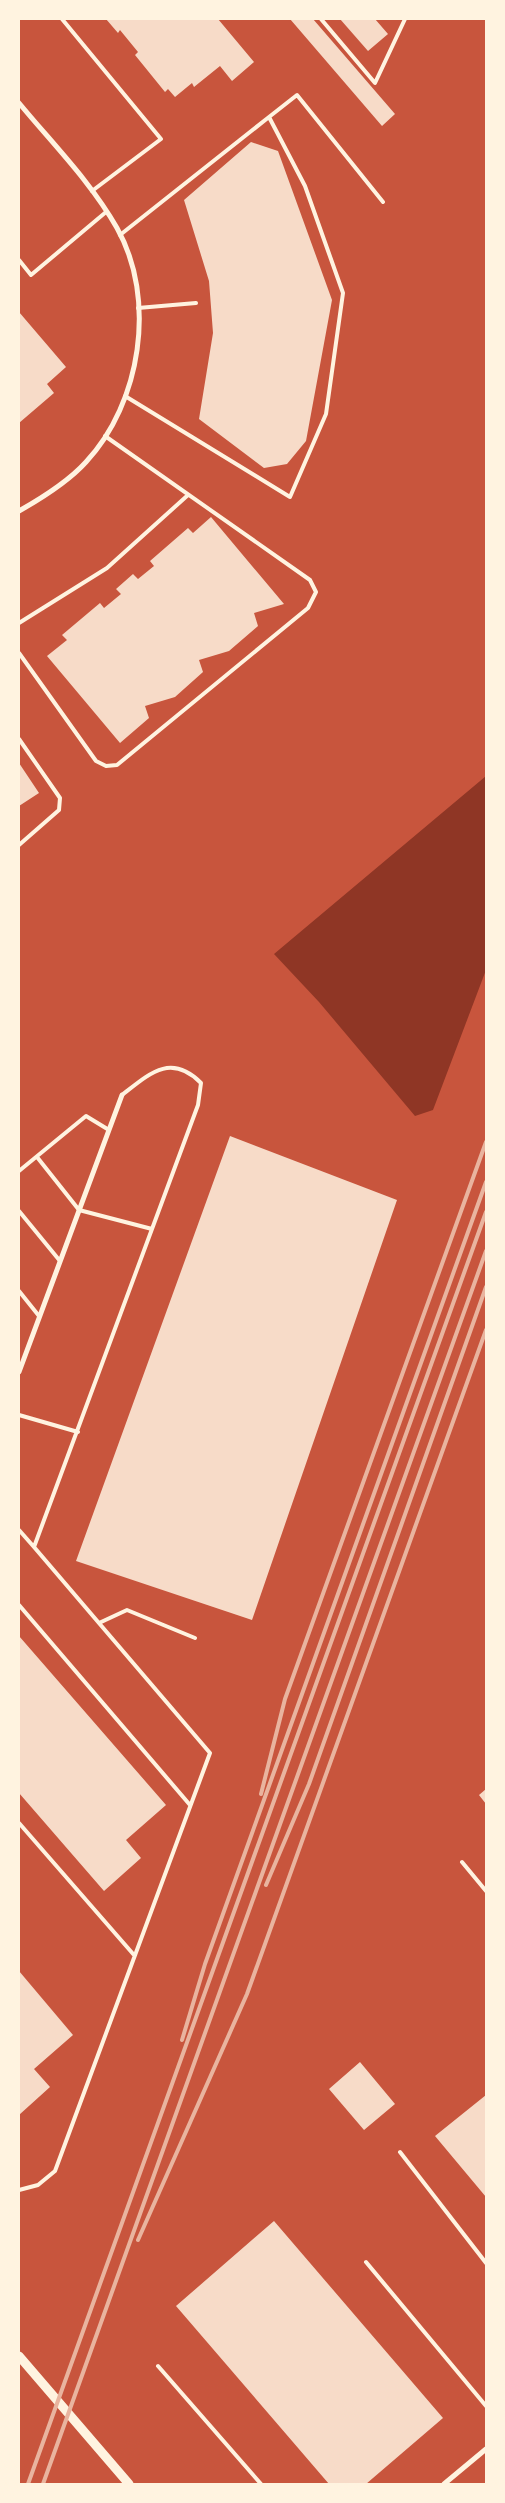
<svg xmlns="http://www.w3.org/2000/svg" width="505" height="2503" font-family="Ubuntu,sans-serif">
  <style>
    .water { fill: #8f3625 }
    .building { fill: #f7dbc8 }
    .lines { fill: none; stroke-linecap: round; stroke-linejoin: round }
    .service { stroke: #fff3e0; stroke-width: 4 }
    .minor { stroke: #fff3e0; stroke-width: 5 }
    .tertiary { stroke: #fff3e0; stroke-width: 9 }
    .rail { stroke: #e9b49f; stroke-width: 4 }
  </style>
  <rect width="100%" height="100%" fill="#c8553d"/>
  <path class="water" d="M486 776V970L433 1110 415 1116 319 1002 274 954Z"/>
  <path class="building" d="M106 19H218L254 62 232 81 220 66 194 87 192 83 175 97 168 89 165 92 135 55 138 52 120 30 118 33Z
    M290 19H313L395 114 382 126Z
    M340 19H375L388 34 368 51Z
    M251 142 278 151 332 300 306 441 287 464 264 468 199 419 213 333 209 281 184 200Z
    M19 312 66 367 47 384 54 393 19 423Z
    M211 517 284 604 254 613 258 626 229 651 199 660 203 672 175 697 145 706 149 718 120 743 47 656 67 640 62 635 100 603 104 608 121 594 116 589 133 574 138 579 154 566 150 561 188 528 193 533Z
    M19 763 39 793 19 806Z
    M230 1136 397 1200 252 1620 76 1561Z
    M19 1636 166 1805 126 1840 141 1858 104 1891 19 1793Z
    M486 1789V1804L479 1795Z
    M19 1971 73 2035 34 2069 50 2087 19 2115Z
    M360 2062 395 2104 364 2130 329 2089Z
    M486 2095V2197L435 2136Z
    M274 2221 443 2418 366 2484H329L176 2306Z"/>
  <g class="lines">
    <path class="service" d="M62 19 161 139 92 191
      M321 19 375 83 405 19
      M269 117 297 95 383 202
      M120 235 269 117 305 186 343 293 326 414 290 497 125 396
      M19 260 31 275 106 212
      M138 308 196 303
      M19 623 107 568 188 495
      M19 653 96 761 106 766 117 765 308 608 316 592 310 580 105 436
      M19 739 60 798 59 810 19 845
      M37 1157 79 1210 152 1229
      M19 1171 86 1116 109 1130
      M19 1211 60 1261
      M19 1291 39 1316
      M19 1415 78 1432
      M19 1530 34 1547 198 1105 201 1083C171 1053 150 1073 122 1095
      M19 1605 190 1805
      M99 1623 127 1610 195 1638
      M19 1823 134 1955
      M462 1862 486 1891
      M400 2152 486 2263
      M19 2190 38 2185 55 2171 210 1753 34 1547
      M366 2262 486 2406
      M158 2366 261 2484"/>
    <path class="minor" d="M19 103C52 143 91 182 117 228 157 299 141 403 86 462 68 482 42 498 19 511
      M19 1372 122 1095
      M444 2484 486 2449"/>
    <path class="tertiary" d="M19 2356 129 2484"/>
    <path class="rail" d="M261 1794 285 1699 486 1142
      M266 1885 309 1784 486 1287
      M182 2040 205 1964 486 1182
      M138 2240 247 1994 486 1330
      M28 2484 486 1212
      M43 2484 486 1251"/>
  </g>
  <rect width="505" height="2503" fill="none" stroke="#fff3e0" stroke-width="40"/>
</svg>
